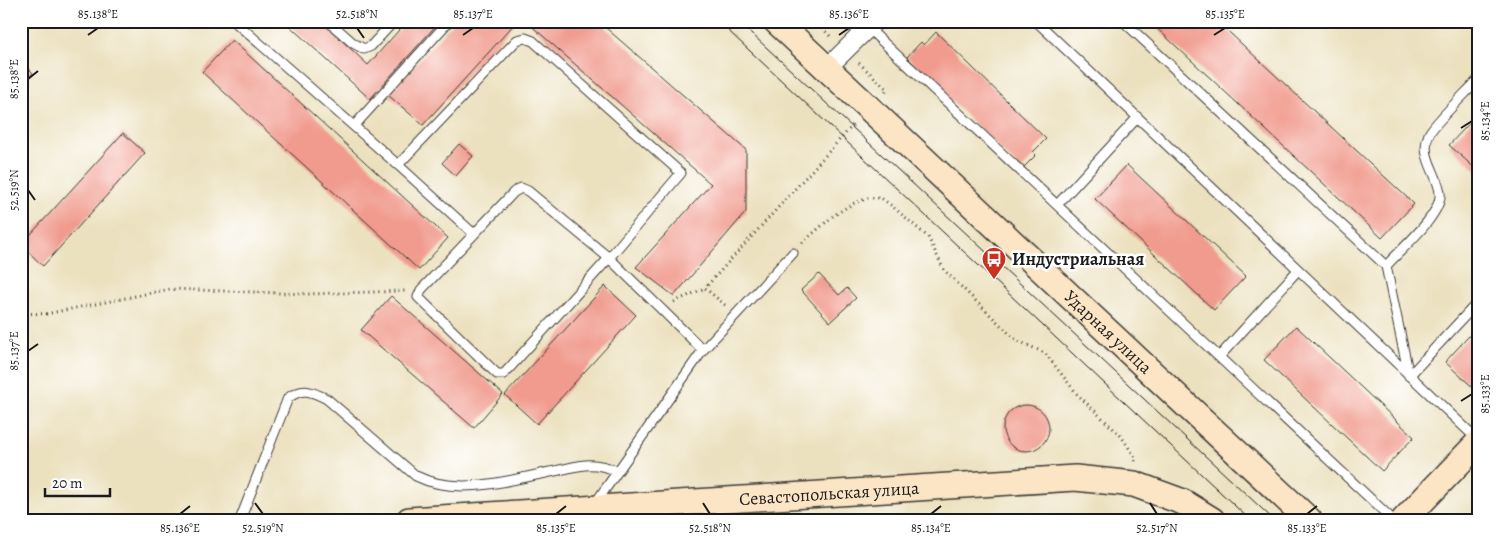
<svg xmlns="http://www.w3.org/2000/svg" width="1499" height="541" font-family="Alegreya,serif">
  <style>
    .building { fill: #f19b8e }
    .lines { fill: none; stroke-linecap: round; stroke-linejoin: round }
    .lane-casing { stroke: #3b3a34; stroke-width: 11 }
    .street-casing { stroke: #3b3a34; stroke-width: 20 }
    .secondary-casing { stroke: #3b3a34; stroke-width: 28 }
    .path { stroke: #3b3a34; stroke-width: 3; stroke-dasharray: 1 4; stroke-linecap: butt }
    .lane { stroke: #fff; stroke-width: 9 }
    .street { stroke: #fff; stroke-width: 18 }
    .secondary { stroke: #fce5c4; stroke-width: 25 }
    .tram { stroke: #1c1c1c; stroke-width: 1 }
    .ticks { fill: none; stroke: #1c1c1c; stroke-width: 2 }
    .labels { text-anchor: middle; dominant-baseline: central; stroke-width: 5; stroke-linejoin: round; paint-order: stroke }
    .poi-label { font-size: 18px; font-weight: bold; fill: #1c1c1c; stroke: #fff; text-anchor: start }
    .street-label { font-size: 18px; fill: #1c1c1c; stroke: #fff }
    .neatline { fill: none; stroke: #1c1c1c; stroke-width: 2 }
    .ticks-label { font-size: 12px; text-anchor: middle; fill: #1c1c1c }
  </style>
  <rect width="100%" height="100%" fill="#fff"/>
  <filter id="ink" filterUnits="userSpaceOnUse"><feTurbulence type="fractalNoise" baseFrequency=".02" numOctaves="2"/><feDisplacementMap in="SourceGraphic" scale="10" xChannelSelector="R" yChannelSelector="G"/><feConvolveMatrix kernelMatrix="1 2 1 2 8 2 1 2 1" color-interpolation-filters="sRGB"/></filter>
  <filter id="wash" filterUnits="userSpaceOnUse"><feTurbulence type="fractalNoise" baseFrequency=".0096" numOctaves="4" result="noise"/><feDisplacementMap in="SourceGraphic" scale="20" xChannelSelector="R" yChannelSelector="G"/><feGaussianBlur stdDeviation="1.12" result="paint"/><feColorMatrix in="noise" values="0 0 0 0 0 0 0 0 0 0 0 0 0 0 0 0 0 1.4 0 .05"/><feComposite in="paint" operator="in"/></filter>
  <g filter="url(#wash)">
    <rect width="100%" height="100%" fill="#ece1bf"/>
    <g id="blocks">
      <path class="building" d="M284 21H321L368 65 407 21H440L370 99Z
        M454 21H517L423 125 388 95Z
        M526 21H598L746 150V212L674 296 636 267 711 184Z
        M1149 21H1217L1414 204 1382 238Z
        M936 32 1046 139 1033 152 1036 155 1021 170 907 57 921 42 924 45Z
        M232 40 448 238 419 270 202 72Z
        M21 61 33 73 21 84Z
        M1478 114V171L1449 145Z
        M123 133 145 153 43 266 21 245Z
        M459 144 473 156 456 176 442 163Z
        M1127 165 1246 276 1214 310 1095 199Z
        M819 274 839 295 847 288 856 298 830 322 801 290Z
        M605 286 636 315 537 424 505 395Z
        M391 296 503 394 474 428 361 330Z
        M1296 326 1414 437 1382 471 1264 360Z
        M1478 326V392L1445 362Z
        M1003 428a23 23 0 1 1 46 0a23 23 0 1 1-46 0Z"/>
    </g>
  </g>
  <g filter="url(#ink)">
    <use href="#blocks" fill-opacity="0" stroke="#3b3a34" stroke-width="1"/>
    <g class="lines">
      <defs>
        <path id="lane" d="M234 21 398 165 517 40 525 38 533 41 681 173 609 258 528 191 521 188 514 192 421 290 418 297 497 374H504L609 258 703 350 594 505
          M328 21 353 43 364 49 371 46 394 21
          M1036 21 1478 440
          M1123 21 1386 266 1409 376
          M868 28 1393 520
          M354 126 449 21
          M398 165 474 234
          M1057 205 1137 118
          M1386 266C1400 250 1443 214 1440 193 1438 173 1419 156 1429 134 1435 122 1467 92 1478 80
          M703 350 793 253
          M1219 357 1298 270
          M1409 376 1478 302
          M240 520 288 398C303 387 311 391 327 399L416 476C456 496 508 481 550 472 577 467 589 459 617 471"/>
        <path id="street" d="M826 69 875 21"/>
        <g id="secondary">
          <path id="s1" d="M776 21 1309 520"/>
          <path id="s2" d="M409 520 1075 478 1134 484 1183 502 1212 520"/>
          <path d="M1404 520 1478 443"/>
        </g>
      </defs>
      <use href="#lane" class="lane-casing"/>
      <use href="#street" class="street-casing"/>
      <use href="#secondary" class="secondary-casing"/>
      <path class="path" d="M815 21 831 37
        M859 63 887 89 885 92
        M802 243 833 216 852 204 868 198H881L892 206 928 237 944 270 1016 340 1045 353 1077 394 1121 436 1135 457V462
        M674 302 705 288
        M725 305 705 288 853 125
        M21 313 46 314 170 289 308 294 405 291"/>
      <use href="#lane" class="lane"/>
      <use href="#street" class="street"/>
      <use href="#secondary" class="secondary"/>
      <path class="tram" d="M718 21 1250 520
        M738 21 1274 520"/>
    </g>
  </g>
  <path class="ticks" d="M357 28 364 38M88 35 98 28M463 35 473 28M839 35 849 28M1214 35 1225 28M28 79 38 71M1461 128 1472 121M28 190 35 200M28 351 38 344M1461 401 1472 394M255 503 263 514M703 503 710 514M1150 503 1157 514M180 514 190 506M556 514 566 506M931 514 941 506M1307 514 1317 506"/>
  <defs>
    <symbol id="bus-pin" viewBox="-11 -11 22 30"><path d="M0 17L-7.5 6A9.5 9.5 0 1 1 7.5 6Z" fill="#c8321e" stroke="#fff"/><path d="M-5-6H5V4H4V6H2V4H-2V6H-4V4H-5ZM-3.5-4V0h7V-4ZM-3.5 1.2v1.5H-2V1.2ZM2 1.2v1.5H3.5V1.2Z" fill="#fff"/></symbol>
  </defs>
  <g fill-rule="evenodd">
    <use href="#bus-pin" x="980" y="245" width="28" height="38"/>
  </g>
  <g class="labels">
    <g class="poi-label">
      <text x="1012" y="259">Индустриальная</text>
    </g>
    <g class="street-label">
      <text stroke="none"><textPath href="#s1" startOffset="455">Ударная улица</textPath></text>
      <text stroke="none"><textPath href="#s2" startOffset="421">Севастопольская улица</textPath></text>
    </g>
  </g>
  <rect width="1499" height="541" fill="none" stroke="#fff" stroke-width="55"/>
  <path d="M45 488v8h65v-8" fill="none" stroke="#1c1c1c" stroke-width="2.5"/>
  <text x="52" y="488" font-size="15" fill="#1c1c1c" stroke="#ffffff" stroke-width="4" paint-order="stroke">20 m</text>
  <rect x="28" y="28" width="1444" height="486" class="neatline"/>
  <g class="ticks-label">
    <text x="98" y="18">85.138°E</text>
    <text x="357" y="18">52.518°N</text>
    <text x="473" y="18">85.137°E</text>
    <text x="849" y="18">85.136°E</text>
    <text x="1225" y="18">85.135°E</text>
    <text transform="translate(14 79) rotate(-90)" y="4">85.138°E</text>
    <text transform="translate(1485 121) rotate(-90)" y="4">85.134°E</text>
    <text transform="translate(14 190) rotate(-90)" y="4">52.519°N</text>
    <text transform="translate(14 351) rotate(-90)" y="4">85.137°E</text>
    <text transform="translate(1485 394) rotate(-90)" y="4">85.133°E</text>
    <text x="180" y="532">85.136°E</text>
    <text x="263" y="532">52.519°N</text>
    <text x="556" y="532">85.135°E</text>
    <text x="710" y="532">52.518°N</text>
    <text x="931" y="532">85.134°E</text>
    <text x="1157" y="532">52.517°N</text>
    <text x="1307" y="532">85.133°E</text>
  </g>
</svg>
